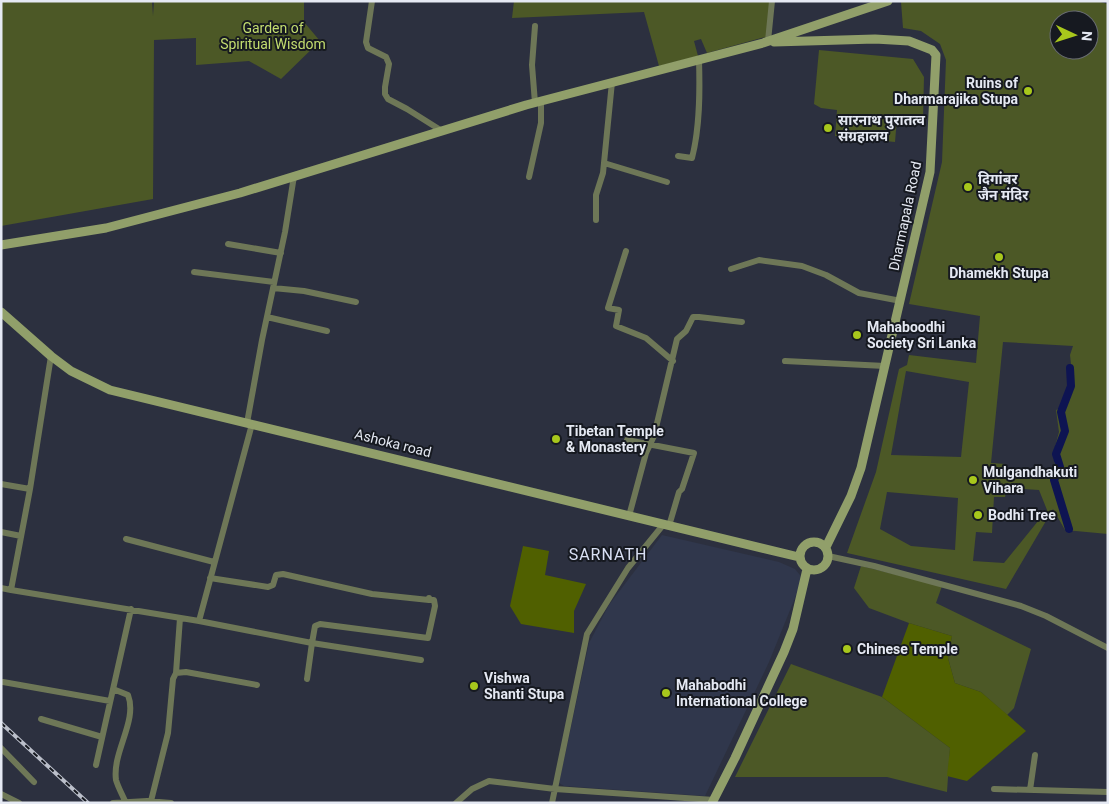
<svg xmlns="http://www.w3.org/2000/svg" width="1109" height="804" font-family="Roboto,'Noto Sans Devanagari',sans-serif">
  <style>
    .built { fill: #30374c }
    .green { fill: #4c5826; fill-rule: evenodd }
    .forest { fill: #506000 }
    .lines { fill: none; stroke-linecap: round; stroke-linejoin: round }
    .canal { stroke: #0e1452; stroke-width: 8 }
    .street { stroke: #6e7757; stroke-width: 6 }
    .secondary { stroke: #919f6a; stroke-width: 9 }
    .rail-casing { stroke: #bbbfca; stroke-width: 4 }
    .rail { stroke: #161920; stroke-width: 2; stroke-dasharray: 5.5; stroke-linecap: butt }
    .poi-dot { fill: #a8c71c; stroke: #161920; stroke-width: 2 }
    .labels { text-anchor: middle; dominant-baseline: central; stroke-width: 4; stroke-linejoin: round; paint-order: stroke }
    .park-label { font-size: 14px; fill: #c3dd6f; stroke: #161920 }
    .poi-label { font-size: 14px; font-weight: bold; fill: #e5e9f3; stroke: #161920; text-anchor: start }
    .street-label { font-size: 14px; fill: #e5e9f3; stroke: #161920 }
    .quarter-label { font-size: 16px; letter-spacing: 1px; fill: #d9e0f4; stroke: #161920 }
  </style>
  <rect width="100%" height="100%" fill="#2c303f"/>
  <path class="built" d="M662 535 779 562 795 569 800 575 801 583 769 662 705 796 564 786 559 783 589 643 609 605Z"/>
  <path class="green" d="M1 1H152L153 16 154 1H304V22L320 41 281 79 249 61 196 65V38L154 40 153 199 1 226Z
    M514 1H769V36L707 53 701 39 694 41 698 56 659 66 644 12 512 18Z
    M904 1H1096L1108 4V534L1065 530 1053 509 1006 589 847 553 876 472 899 369 907 365 909 355 976 363 980 316 909 304 942 162 946 60 940 44 921 31 903 28 901 2ZM1059 20H1089V50H1059ZM1003 342 1073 346 1070 355 1073 382 1067 405 1056 410 1059 432 1053 454 1055 467 1051 471 1006 469V464L991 463ZM906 371 969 382 961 457 891 455ZM1007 488 1039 490 1047 510 1004 563 973 561 976 532 992 533 994 497H1005ZM887 492 958 498 955 550 911 546 880 529Z
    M819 50 913 59 924 77 923 119 897 118 895 142 835 136 837 110 821 108 814 104Z
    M861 566 942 586 936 603 1031 649 1014 708 1007 715 981 692 955 683 948 658 952 636 909 623 869 608 854 588Z
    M791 664 882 697 950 748 947 792 887 777H735Z"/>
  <path class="forest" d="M523 546 549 551 545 575 586 584 574 611V633L521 624 510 606Z
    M909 623 952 636 948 658 955 683 981 692 1026 731 967 781 947 776 950 748 882 697Z"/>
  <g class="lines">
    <path class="canal" d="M1069 529 1054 480 1060 467 1056 454 1065 431 1061 412 1071 386 1070 368"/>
    <path class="street" d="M372 1 366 42 368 48 386 57 389 64 385 87V94L388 99 407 109 442 131
      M768 41 772 1
      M535 103 532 65 535 26
      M678 156 692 158C700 127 700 92 699 60
      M604 163 667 182
      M529 177 541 123V101
      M596 220V195L603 173 612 82
      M228 244 281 253
      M626 251 608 308 619 310 616 326 646 338 673 361
      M731 269 759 260 802 266 826 275 859 293 901 301
      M194 272 274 282
      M273 288 304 291 356 302
      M267 317 327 331
      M51 356 30 489 11 590 199 621 252 424
      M785 361 885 366
      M247 423 262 340 285 232 294 176
      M627 440 694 453 682 489 679 492 669 526
      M1 484 30 489
      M629 516 646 453 654 436 677 339 686 331 693 317H699L742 322
      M1 532 21 536
      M126 539 214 562
      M828 556 874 566 1021 606 1046 616 1108 648
      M210 578 268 587 273 585 276 575 283 574 372 594 429 600
      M1 588 11 590
      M199 621 312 643 315 626 320 624 428 638 435 606 434 600H429V598
      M176 673 180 618
      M307 679 312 643 421 660
      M3 682 110 701
      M113 689 128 695C138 721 112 752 116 780 118 787 122 794 125 801
      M41 719 102 737
      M1 748 34 782
      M96 765 131 609
      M994 789 1108 792
      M1030 790 1035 755
      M1 794 19 803
      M151 801 168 733 173 679 176 673 186 672 257 685
      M113 803 147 801 171 803
      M456 803 472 789 489 781 555 789 714 800
      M552 803 587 634 628 568 663 525"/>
    <path class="secondary" d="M774 42 875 39 909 41 932 50 936 55 930 172 861 468 851 496 826 547
      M1 245 106 228 240 193 526 105 763 43 888 1
      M1 312 51 356 71 371 110 390 799 557
      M800 556a14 14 0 1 1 28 0a14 14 0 1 1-28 0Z
      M712 803 735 758 784 652 793 629 807 569"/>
    <defs>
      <path id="rail" d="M1 723 88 803"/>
    </defs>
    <use href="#rail" class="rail-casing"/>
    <use href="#rail" class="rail"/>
  </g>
  <g class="poi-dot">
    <circle cx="1028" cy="91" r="5"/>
    <circle cx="828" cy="128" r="5"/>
    <circle cx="968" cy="187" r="5"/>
    <circle cx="999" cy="257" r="5"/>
    <circle cx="857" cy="335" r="5"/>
    <circle cx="556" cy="439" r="5"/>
    <circle cx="973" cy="480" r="5"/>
    <circle cx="978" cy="515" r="5"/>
    <circle cx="847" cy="649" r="5"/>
    <circle cx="474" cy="686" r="5"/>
    <circle cx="666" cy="693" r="5"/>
  </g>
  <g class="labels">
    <g class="park-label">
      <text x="273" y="28">Garden of<tspan x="273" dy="16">Spiritual Wisdom</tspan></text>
    </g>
    <g class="poi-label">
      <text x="1018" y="83" text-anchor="end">Ruins of<tspan x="1018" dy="16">Dharmarajika Stupa</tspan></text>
      <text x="838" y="120">सारनाथ पुरातत्व<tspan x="838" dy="16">संग्रहालय</tspan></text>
      <text x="978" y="179">दिगांबर<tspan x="978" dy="16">जैन मंदिर</tspan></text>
      <text x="999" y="273" text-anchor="middle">Dhamekh Stupa</text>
      <text x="867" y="327">Mahaboodhi<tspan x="867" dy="16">Society Sri Lanka</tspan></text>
      <text x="566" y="431">Tibetan Temple<tspan x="566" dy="16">&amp; Monastery</tspan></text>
      <text x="983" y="472">Mulgandhakuti<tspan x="983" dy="16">Vihara</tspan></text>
      <text x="988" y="515">Bodhi Tree</text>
      <text x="857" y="649">Chinese Temple</text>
      <text x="484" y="678">Vishwa<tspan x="484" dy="16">Shanti Stupa</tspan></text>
      <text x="676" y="685">Mahabodhi<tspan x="676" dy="16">International College</tspan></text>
    </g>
    <g class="street-label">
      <text transform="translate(905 216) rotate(-78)">Dharmapala Road</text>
      <text transform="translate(393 443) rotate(14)">Ashoka road</text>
    </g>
    <g class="quarter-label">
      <text x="608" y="554">SARNATH</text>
    </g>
  </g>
  <rect width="1109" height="804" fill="none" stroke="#e5e9f3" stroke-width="5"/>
  <g transform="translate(1074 35) rotate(94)"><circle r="24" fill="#161920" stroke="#696c74"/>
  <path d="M0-4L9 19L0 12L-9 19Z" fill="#a8c71c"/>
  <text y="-8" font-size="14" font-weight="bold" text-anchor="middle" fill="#e5e9f3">N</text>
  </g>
</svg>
